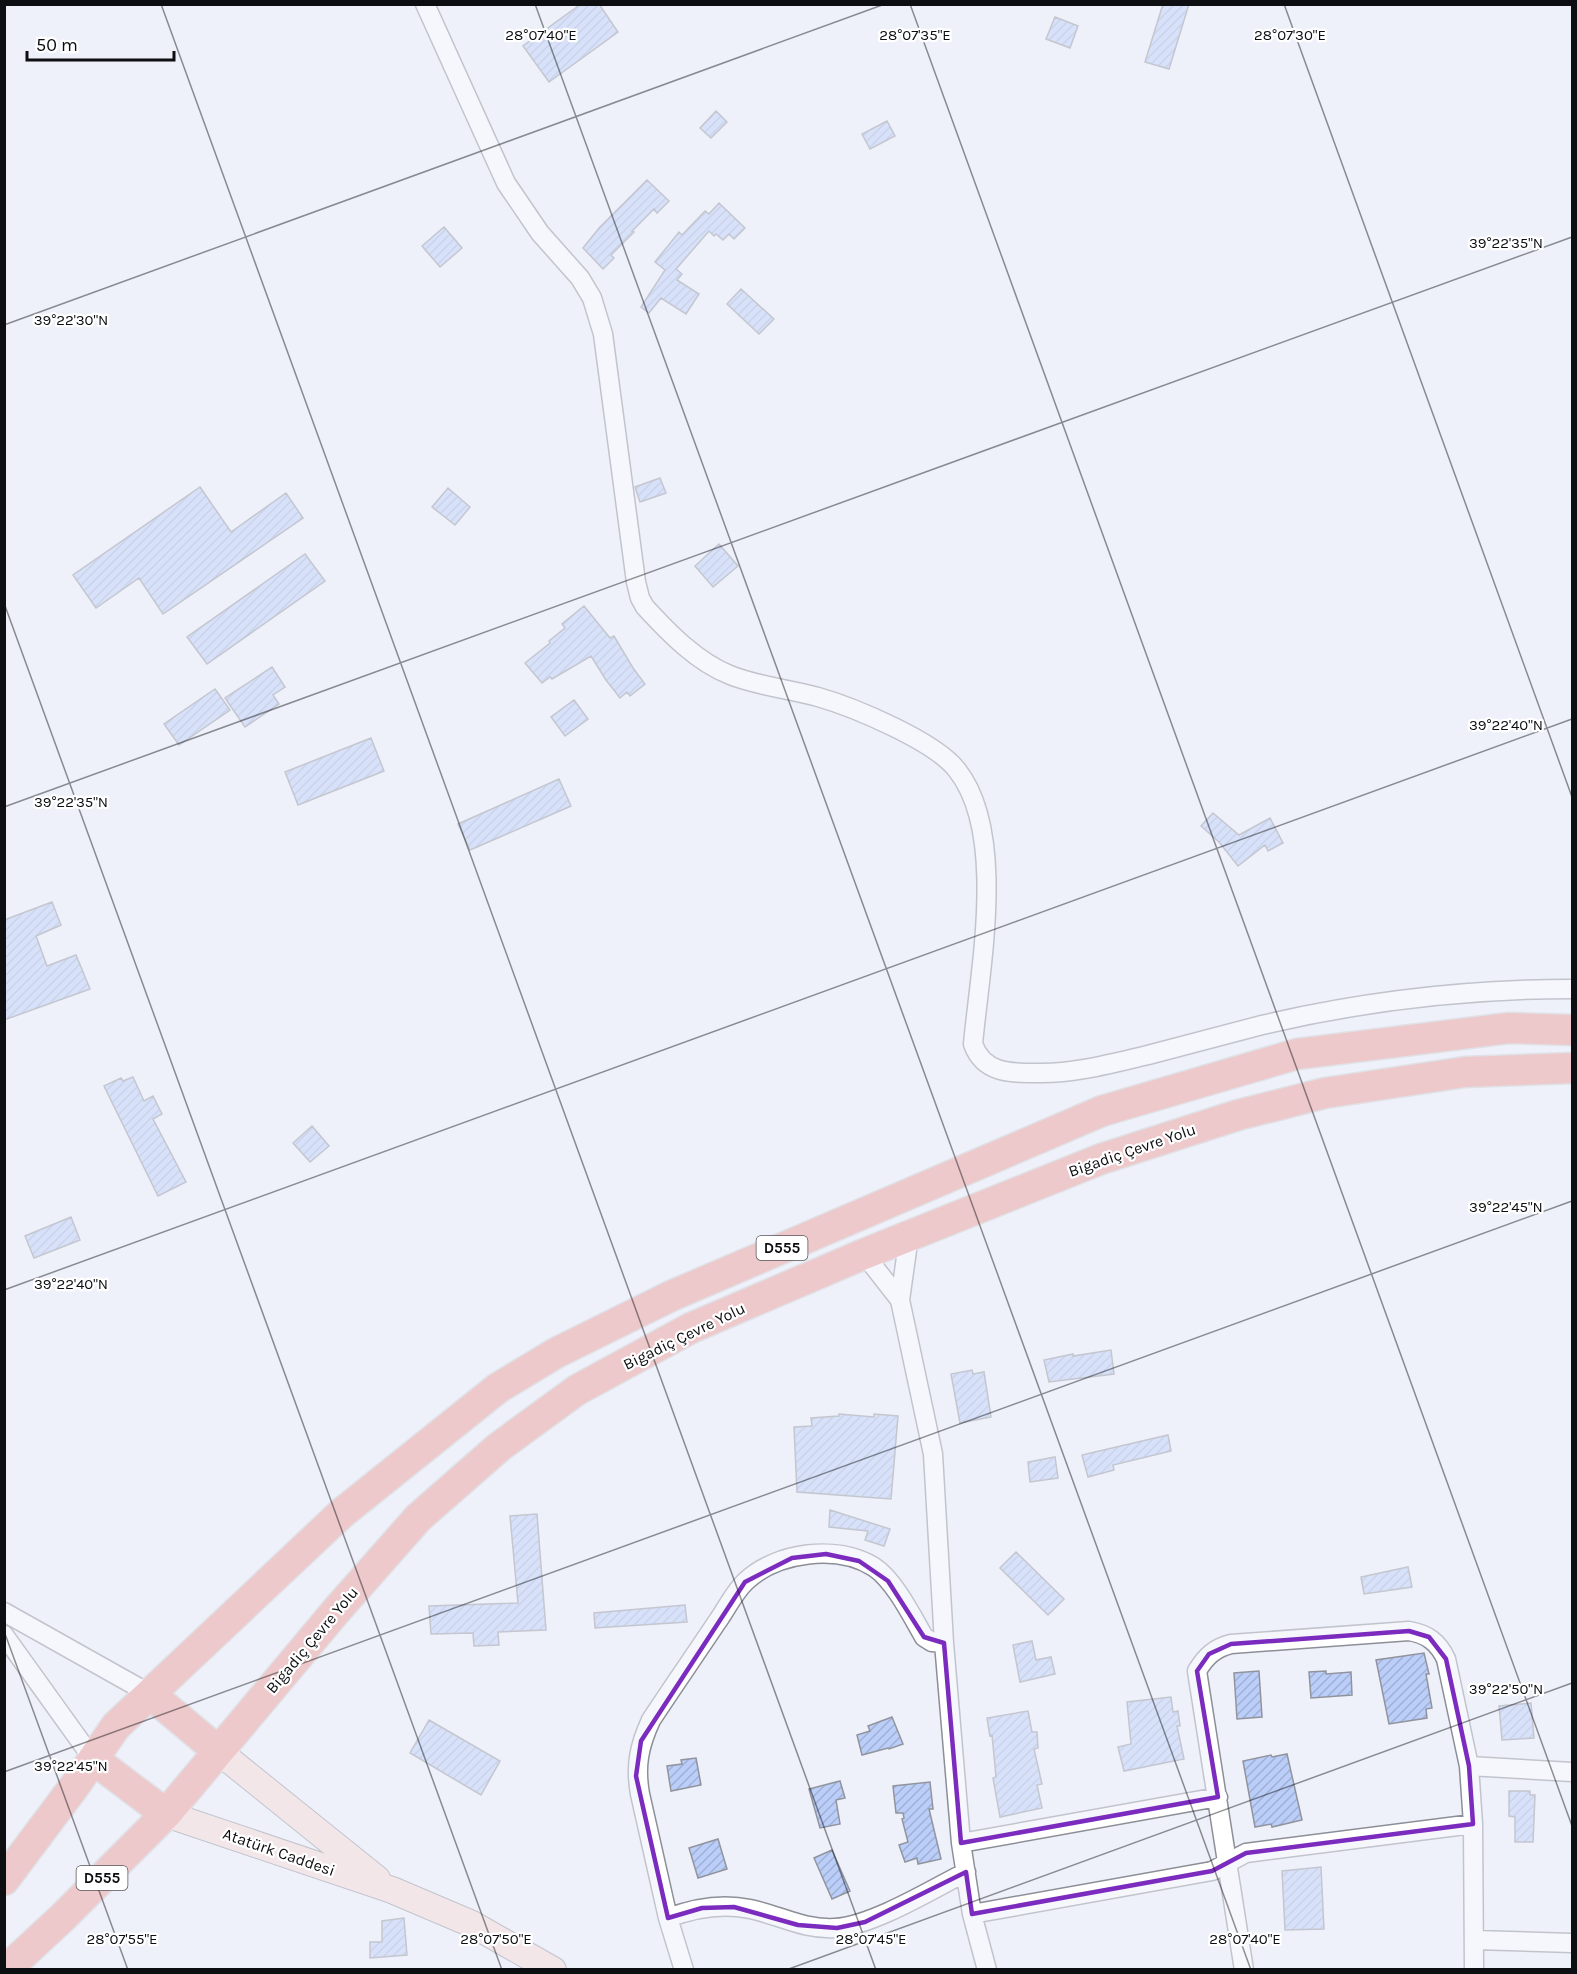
<svg xmlns="http://www.w3.org/2000/svg" width="1577" height="1974" font-family="Karla,sans-serif">
  <style>
    .building { fill: url(#building-hatch); stroke: #91949c; stroke-width: 1.5 }
    .lines { fill: none; stroke-linecap: round; stroke-linejoin: round }
    .minor-casing { stroke: #8c8f97; stroke-width: 21 }
    .secondary-casing { stroke: #8c8f97; stroke-width: 28 }
    .trunk-casing { stroke: #cfcfcf; stroke-width: 33 }
    .minor { stroke: #fff; stroke-width: 18 }
    .secondary { stroke: #f7d9d6; stroke-width: 26 }
    .trunk { stroke: #ea9a92; stroke-width: 30 }
    .marked { fill: none; stroke: #7b2cbf; stroke-width: 4.5; stroke-linejoin: round }
    .ticks { fill: none; stroke: #0d0e11; stroke-width: 1.5; stroke-opacity: 0.45 }
    .labels { text-anchor: middle; dominant-baseline: central; stroke-width: 4.5; stroke-linejoin: round; paint-order: stroke }
    .shield { fill: #fff; stroke: #565658; stroke-width: 1.5 }
    .shield-label { font-size: 15px; font-weight: bold; fill: #0d0e11 }
    .street-label { font-size: 16px; fill: #0d0e11; stroke: #fff }
    .ticks-label { font-size: 15px; text-anchor: middle; fill: #0d0e11; stroke: #fff; stroke-width: 4.5; stroke-linejoin: round; paint-order: stroke }
  </style>
  <defs>
    <pattern id="building-hatch" width="6" height="6" patternUnits="userSpaceOnUse" patternTransform="scale(1.5)"><rect width="6" height="6" fill="#bbcef9"/><path d="M-1 1l2-2M0 6l6-6M5 7l2-2" fill="none" stroke="#a0b0d4"/></pattern>
  </defs>
  <rect width="100%" height="100%" fill="#eef1fa"/>
  <path class="building" d="M581 4H599L618 32 549 82 523 46Z
    M1163 4H1189L1169 69 1145 62Z
    M1055 17 1078 26 1070 48 1046 39Z
    M716 111 727 122 711 138 700 128Z
    M887 121 895 136 870 149 862 134Z
    M647 180 669 201 657 213 654 209 632 231 634 232 611 255 614 258 603 269 583 248 600 227Z
    M719 203 745 228 734 239 729 234 723 240 716 234 714 236 709 231 676 269 682 274 677 280 699 294 686 314 661 298 649 313 641 307 665 270 655 262 679 232 682 235 705 211 709 214Z
    M444 227 462 248 440 267 422 246Z
    M741 289 774 319 759 334 727 304Z
    M660 478 666 493 640 502 635 487Z
    M200 487 231 532 286 493 303 518 163 614 139 578 96 608 73 575Z
    M448 488 470 507 455 525 432 507Z
    M719 544 738 566 713 587 695 566Z
    M305 554 325 581 207 664 187 637Z
    M584 606 610 638 614 636 633 668 645 684 630 696 627 692 620 698 606 680 591 656 552 679 550 677 542 683 525 663 550 643 549 641 565 628 562 624Z
    M272 667 285 687 273 695 279 704 245 727 225 698Z
    M215 689 230 710 179 745 164 724Z
    M574 700 588 719 565 736 551 717Z
    M371 738 384 771 298 805 285 772Z
    M559 779 571 806 470 850 458 824Z
    M1213 813 1239 835 1270 818 1283 843 1268 851 1265 845 1238 866 1219 842 1201 826Z
    M52 902 61 925 36 936 47 966 76 955 90 989 4 1020V920Z
    M133 1077 144 1101 153 1096 162 1114 153 1119 186 1182 158 1196 104 1086 121 1078 123 1081Z
    M312 1126 329 1146 310 1162 293 1143Z
    M71 1217 80 1240 34 1258 25 1236Z
    M1111 1350 1114 1374 1049 1382 1044 1360 1073 1354V1356Z
    M972 1370 973 1374 984 1372 991 1417 960 1423 951 1374Z
    M839 1414 874 1417V1414L898 1416 891 1499 797 1492 794 1427 812 1426 811 1418 839 1416Z
    M1168 1435 1171 1451 1113 1465 1114 1470 1088 1477 1082 1455Z
    M1055 1457 1058 1478 1030 1482 1028 1462Z
    M830 1510 890 1529 884 1546 865 1540 868 1531 829 1527Z
    M537 1514 546 1630 498 1632 499 1645 474 1646 473 1633 431 1634 429 1606 518 1603 510 1516Z
    M1016 1552 1064 1599 1048 1615 1000 1568Z
    M1408 1567 1412 1587 1364 1594 1361 1577Z
    M685 1605 687 1622 595 1628 594 1613Z
    M1032 1641 1036 1660 1051 1657 1055 1674 1020 1682 1013 1645Z
    M1424 1653 1429 1674H1426L1432 1708 1426 1709 1427 1718 1389 1724 1376 1660Z
    M1259 1671 1262 1717 1237 1719 1234 1673Z
    M1326 1671V1674L1351 1672 1352 1695 1311 1698 1309 1672Z
    M1171 1697 1173 1712 1178 1711 1180 1726H1177L1184 1759 1124 1771 1118 1747 1131 1744 1127 1702Z
    M1531 1703 1534 1738 1502 1740 1499 1706Z
    M1028 1711 1032 1732H1037L1038 1748 1034 1749 1042 1784 1037 1785 1042 1808 1000 1817 993 1778 996 1777 992 1735 990 1736 987 1718Z
    M892 1717 903 1744 889 1749 888 1748 862 1755 857 1735 870 1731 868 1726Z
    M429 1720 500 1761 481 1795 410 1753Z
    M1287 1754 1302 1820 1272 1827 1271 1824 1255 1827 1243 1761 1271 1755 1272 1757Z
    M696 1758 701 1785 671 1791 667 1766 682 1764 681 1760Z
    M840 1781 845 1798 836 1800 840 1824 820 1828 809 1789Z
    M930 1782 933 1809H929L941 1859 918 1864 917 1858 905 1862 899 1845 908 1842 902 1819 904 1818 903 1813H896L893 1786Z
    M1509 1791H1530V1795H1535L1533 1842H1515V1817L1509 1816Z
    M718 1839 727 1869 698 1878 689 1848Z
    M832 1850 850 1891 832 1899 814 1858Z
    M1321 1867 1324 1929 1285 1930 1282 1871Z
    M404 1918 407 1955 370 1958V1942H382V1921Z"/>
  <g class="lines">
    <defs>
      <path id="minor" d="M425 4 506 183 540 233 580 278 592 298 603 334 636 582 640 598 645 607C669 633 697 662 730 675 757 686 789 689 818 697 853 707 935 741 957 770 1007 833 980 968 973 1044 984 1075 1013 1073 1041 1073 1078 1073 1113 1063 1148 1055 1186 1045 1224 1035 1262 1025 1364 1001 1469 989 1572 989
        M864 1254 900 1300 933 1454 944 1643 961 1843 972 1914 987 1970
        M900 1300 909 1236
        M4 1612 150 1694
        M4 1635 93 1759
        M1469 1766 1572 1772
        M961 1843 1218 1797
        M972 1914 1212 1871 1246 1853 1473 1824
        M668 1918C694 1908 722 1903 750 1909 779 1915 804 1930 835 1928 872 1926 931 1890 966 1872
        M1475 1940 1572 1943
        M684 1970 668 1918 640 1794C635 1766 639 1746 651 1720 672 1688 695 1655 717 1622 726 1610 734 1592 746 1581 777 1552 837 1544 874 1567 894 1580 912 1616 924 1637L932 1642 944 1643
        M1244 1970 1197 1671C1206 1656 1215 1648 1231 1644L1409 1631C1427 1634 1438 1642 1446 1659L1469 1766 1473 1824 1474 1970"/>
      <path id="secondary" d="M218 1751 377 1879
        M166 1814 392 1890 472 1924 553 1970"/>
      <path id="trunk" d="M150 1694 218 1751
        M93 1759 166 1814
        M4 1880 76 1784 116 1726 342 1513 498 1388 556 1353 671 1296 1102 1111 1297 1054 1509 1028 1572 1030
        M6 1970 63 1917 166 1814 336 1611 418 1518 499 1447 577 1390 691 1328 864 1254 1101 1159 1238 1115 1325 1093 1465 1072 1572 1068"/>
    </defs>
    <use href="#minor" class="minor-casing"/>
    <use href="#secondary" class="secondary-casing"/>
    <use href="#trunk" class="trunk-casing"/>
    <use href="#minor" class="minor"/>
    <use href="#secondary" class="secondary"/>
    <use href="#trunk" class="trunk"/>
  </g>
  <path d="M0 0H1577V1974H0ZM826 1554 859 1561 888 1581 924 1637 944 1643 961 1843 1218 1797 1197 1671 1209 1654 1231 1644 1409 1631 1429 1637 1446 1659 1469 1766 1473 1824 1246 1853 1212 1871 972 1914 966 1872 865 1922 837 1928 798 1925 734 1907 702 1908 668 1918 636 1776 641 1741 745 1582 792 1558Z" fill="#eef1fa" fill-opacity=".55" fill-rule="evenodd"/>
  <path class="marked" d="M826 1554 859 1561 888 1581 924 1637 944 1643 961 1843 1218 1797 1197 1671 1209 1654 1231 1644 1409 1631 1429 1637 1446 1659 1469 1766 1473 1824 1246 1853 1212 1871 972 1914 966 1872 865 1922 837 1928 798 1925 734 1907 702 1908 668 1918 636 1776 641 1741 745 1582 792 1558Z"/>
  <path class="ticks" d="M161 4 876 1970M535 4 1251 1970M910 4 1572 1826M1284 4 1572 797M4 325 885 4M4 603 502 1970M4 807 1572 237M4 1290 1572 719M4 1631 128 1970M4 1772 1572 1201M786 1970 1572 1683"/>
  <g class="labels">
    <g class="shield">
      <rect x="756.5" y="1236" width="51" height="24" rx="4.5"/>
      <rect x="76.5" y="1866" width="51" height="24" rx="4.5"/>
    </g>
    <g class="shield-label">
      <text x="782" y="1248">D555</text>
      <text x="102" y="1878">D555</text>
    </g>
    <g class="street-label">
      <text transform="translate(1132 1150) rotate(-19)">Bigadiç Çevre Yolu</text>
      <text transform="translate(684 1336) rotate(-26)">Bigadiç Çevre Yolu</text>
      <text transform="translate(312 1640) rotate(-50)">Bigadiç Çevre Yolu</text>
      <text transform="translate(279 1852) rotate(19)">Atatürk Caddesi</text>
    </g>
  </g>
  <g class="ticks-label">
    <text x="915" y="40">28°07'35"E</text>
    <text x="1290" y="40">28°07'30"E</text>
    <text x="541" y="40">28°07'40"E</text>
    <text x="1506" y="248">39°22'35"N</text>
    <text x="71" y="325">39°22'30"N</text>
    <text x="1506" y="730">39°22'40"N</text>
    <text x="71" y="807">39°22'35"N</text>
    <text x="1506" y="1212">39°22'45"N</text>
    <text x="71" y="1289">39°22'40"N</text>
    <text x="1506" y="1694">39°22'50"N</text>
    <text x="71" y="1771">39°22'45"N</text>
    <text x="122" y="1944">28°07'55"E</text>
    <text x="496" y="1944">28°07'50"E</text>
    <text x="871" y="1944">28°07'45"E</text>
    <text x="1245" y="1944">28°07'40"E</text>
  </g>
  <rect width="1577" height="1974" fill="none" stroke="#0d0e11" stroke-width="12"/>
  <path d="M27 51v9h147v-9" fill="none" stroke="#0d0e11" stroke-width="3"/>
  <text x="36" y="51" font-size="18" fill="#0d0e11" stroke="#ffffff" stroke-width="4.5" paint-order="stroke">50 m</text>
</svg>
